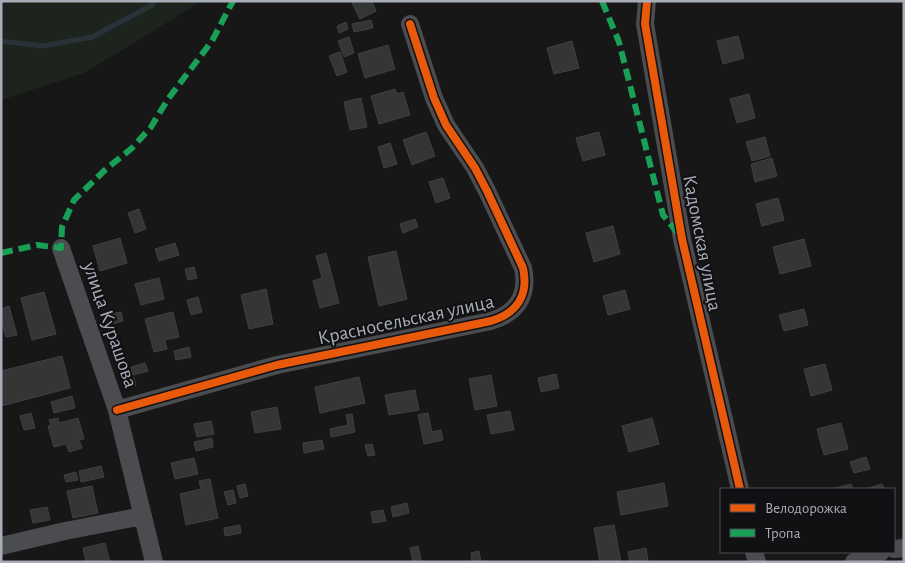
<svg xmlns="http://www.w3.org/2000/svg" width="905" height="563" font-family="'Alegreya Sans',sans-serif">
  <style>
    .green { fill: #1d241e }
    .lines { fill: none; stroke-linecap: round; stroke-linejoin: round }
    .stream { stroke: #2a3239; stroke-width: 5 }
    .building { fill: #353536; stroke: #3f4043 }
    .minor { stroke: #4b4c50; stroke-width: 18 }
    .quiet { stroke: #1a9f57; stroke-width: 6; stroke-dasharray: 12 6; stroke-linecap: butt }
    .cycleway-casing { stroke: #111113; stroke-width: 11 }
    .cycleway { stroke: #e8590c; stroke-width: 8 }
    .labels { text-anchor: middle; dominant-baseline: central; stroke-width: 4; stroke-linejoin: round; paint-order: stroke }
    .street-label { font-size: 20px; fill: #a8adb8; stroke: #111113 }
  </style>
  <rect width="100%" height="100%" fill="#171717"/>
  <path class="green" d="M1 1H202L86 72 1 100Z"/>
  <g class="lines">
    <path class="stream" d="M1 41 43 46 92 37 152 5 154 1"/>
  </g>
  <path class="building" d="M351 1H372L376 11 360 19Z
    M371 20 373 28 354 32 352 24Z
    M346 22 348 29 339 33 337 26Z
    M738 36 744 58 723 64 717 41Z
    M349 37 354 53 344 57 338 41Z
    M572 41 579 68 554 74 547 48Z
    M388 45 395 69 365 78 358 54Z
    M340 52 347 72 337 76 329 56Z
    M395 89 397 94 403 92 410 115 379 124 371 96Z
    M749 94 755 118 737 123 730 99Z
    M361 98 367 127 350 130 344 102Z
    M426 132 435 156 412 165 403 140Z
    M599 132 605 155 583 161 576 138Z
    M765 137 770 156 752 161 746 142Z
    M390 143 397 164 384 168 378 147Z
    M772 158 777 176 755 182 751 164Z
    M443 178 450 198 436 203 429 182Z
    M778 198 784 220 762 226 756 204Z
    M139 209 146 229 135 233 128 213Z
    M415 219 418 227 403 233 400 224Z
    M613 226 620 254 594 262 586 233Z
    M120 238 127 263 100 271 93 246Z
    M804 239 811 266 780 274 773 247Z
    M175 243 179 255 159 261 155 249Z
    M396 251 407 299 379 306 368 257Z
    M326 253 339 303 320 308 313 281 322 278 316 256Z
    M194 267 197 278 188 280 185 269Z
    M159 278 164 299 141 305 135 284Z
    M266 289 273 324 249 329 241 295Z
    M625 290 630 309 608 315 603 296Z
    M44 292 56 334 32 340 21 298Z
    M198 297 202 312 191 315 187 300Z
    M9 306 17 335 6 337 1 321V309Z
    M804 309 808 325 784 331 779 315Z
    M121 312 123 321 113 324 111 314Z
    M173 312 179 337 165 340 167 349 154 352 145 319Z
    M189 347 191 357 176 360 174 351Z
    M62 356 70 388 1 406V371Z
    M145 363 148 371 133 375 131 367Z
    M825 364 832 390 811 396 804 369Z
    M556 374 559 388 541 392 538 378Z
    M491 375 497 406 475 410 469 379Z
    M359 377 365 403 320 413 315 387Z
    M134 378 136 385 126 388 124 381Z
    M415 390 419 410 389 415 385 395Z
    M72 396 75 408 54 413 51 402Z
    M277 407 281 429 255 433 251 412Z
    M510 411 514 430 491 434 487 415Z
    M31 413 35 428 24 430 20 416Z
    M428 413 432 432 441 430 443 440 424 444 418 415Z
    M352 414 355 432 331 437 330 429 348 425 346 415Z
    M58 418 59 423 78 418 84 439 79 440 82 448 69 452 66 444 54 447 48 426 51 425 49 420Z
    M652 418 659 444 629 452 622 426Z
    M211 421 214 434 197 437 194 424Z
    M841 423 848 449 824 455 817 429Z
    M212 438 213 447 196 451 194 442Z
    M322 440 324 449 304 453 303 443Z
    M372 444 375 455 368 456 365 445Z
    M866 457 870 469 854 473 850 462Z
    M194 458 198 474 175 479 171 463Z
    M101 466 104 477 81 482 79 471Z
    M76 472 78 480 66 482 64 475Z
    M210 479 218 518 186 525 180 494 201 489 199 481Z
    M664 483 668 506 621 515 617 492Z
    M245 484 248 496 240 498 237 486Z
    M851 484 853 489H832Z
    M882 484 884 489H865Z
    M92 486 98 513 73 518 67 491Z
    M233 490 236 503 228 505 224 492Z
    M407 503 409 513 393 517 391 507Z
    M47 507 50 520 33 523 30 510Z
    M383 510 386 521 373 523 371 512Z
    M240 525 241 533 225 536 224 528Z
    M614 525 621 562H600L594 528Z
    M105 543 110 562H86L83 548Z
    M418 546 421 559 413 561 410 548Z
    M646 548 648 562H630L628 552Z
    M479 551 481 562H472L471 553Z"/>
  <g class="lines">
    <path class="minor" d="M647 1 645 24 682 239 740 489
      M61 248 117 410 154 562
      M117 410 277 365 491 321C517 313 529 295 523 268L487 191 475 168 446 125 434 98 410 24
      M1 546 65 531 143 516
      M894 549 904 548
      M754 552 757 562
      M854 562 881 552"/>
    <path class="quiet" d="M602 1 619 42 663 215 680 236
      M1 253 37 245 61 248 62 227 74 200 105 170 132 148 151 127 168 99 212 41 233 1"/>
    <defs>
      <path id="cycleway" d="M647 1 645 24 682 239 740 489
        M117 410 277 365 491 321C517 313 529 295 523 268L487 191 475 168 446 125 434 98 410 24"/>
    </defs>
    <use href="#cycleway" class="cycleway-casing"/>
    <use href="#cycleway" class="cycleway"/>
  </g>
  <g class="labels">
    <g class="street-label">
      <text transform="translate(702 243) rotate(79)">Кадомская улица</text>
      <text transform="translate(406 320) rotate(-12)">Красносельская улица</text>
      <text transform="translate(110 325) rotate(71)">улица Курашова</text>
    </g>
  </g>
  <rect width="905" height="563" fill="none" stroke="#a8adb8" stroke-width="5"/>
  <rect x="720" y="488" width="175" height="65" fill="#111113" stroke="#4d4f55"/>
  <rect x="730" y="504" width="25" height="8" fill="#e8590c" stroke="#4d4f55"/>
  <text x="765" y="513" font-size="15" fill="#a8adb8">Велодорожка</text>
  <rect x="730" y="529" width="25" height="8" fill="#1a9f57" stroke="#4d4f55"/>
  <text x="765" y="538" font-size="15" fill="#a8adb8">Тропа</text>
</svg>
